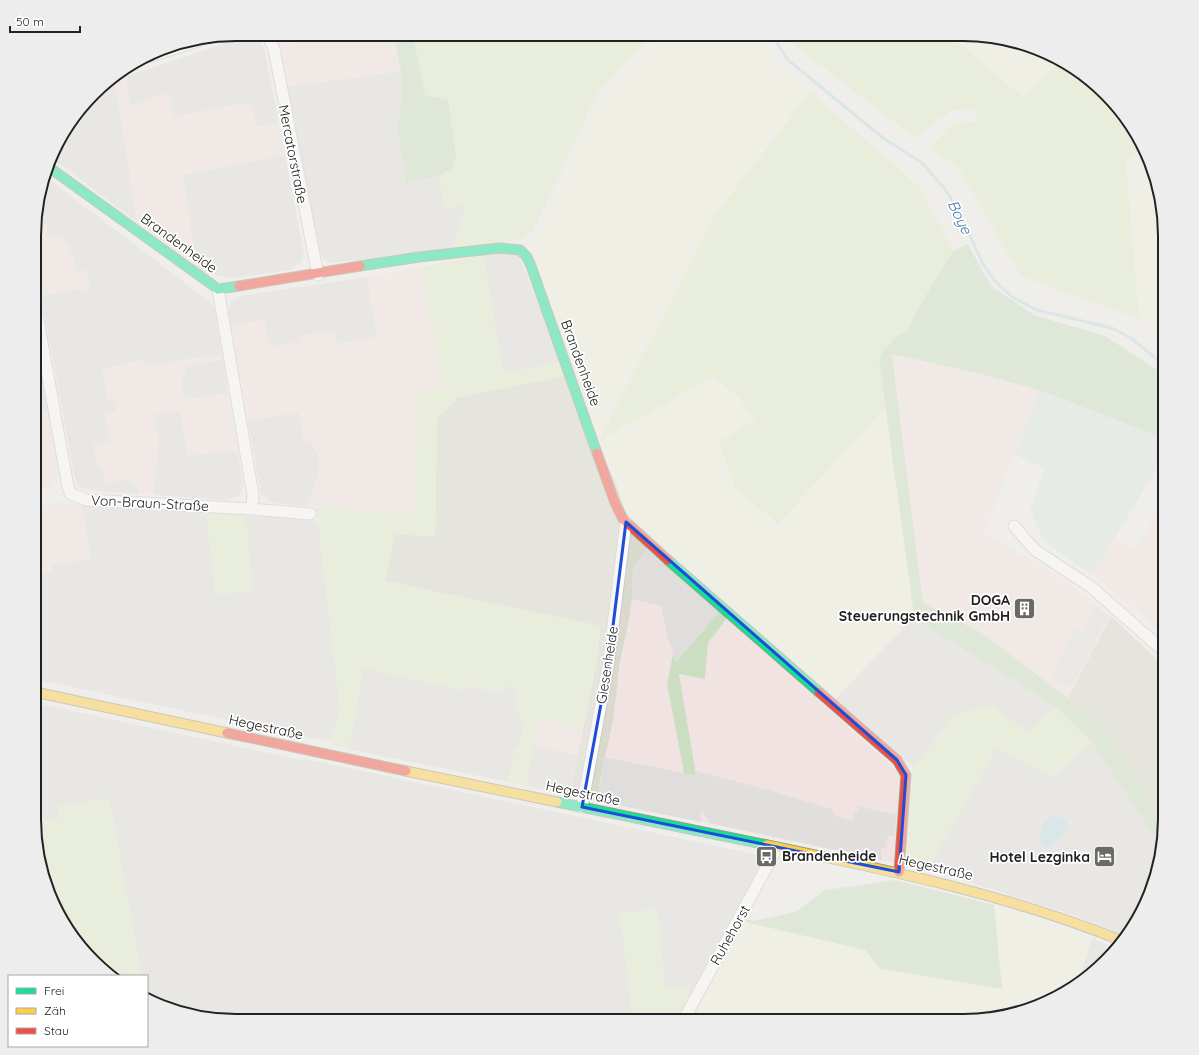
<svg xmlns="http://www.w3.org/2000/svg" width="1199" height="1055" font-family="Quicksand,sans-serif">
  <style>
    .residential { fill: #dfdedc }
    .commercial { fill: #f1e3e1 }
    .construction { fill: #d9d9cd }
    .farmland { fill: #efefdf }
    .grass { fill: #ddeccb }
    .forest { fill: #cbdec1 }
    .wetland { fill: #d9e6de }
    .parking { fill: #e0dfde }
    .water { fill: #bfdbe3 }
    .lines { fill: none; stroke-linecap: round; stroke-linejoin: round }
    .stream { stroke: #bfdbe3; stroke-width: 3 }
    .street-casing { stroke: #c9c8c7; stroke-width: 13 }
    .fast-casing { stroke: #999a82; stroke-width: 11 }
    .slow-casing { stroke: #999a82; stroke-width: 11 }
    .jam-casing { stroke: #999a82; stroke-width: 11 }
    .street { stroke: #fdfcfc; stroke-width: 11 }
    .fast { stroke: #16e098; stroke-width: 9 }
    .slow { stroke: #ffcf43; stroke-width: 9 }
    .jam { stroke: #f24e42; stroke-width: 9 }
    .marked { fill: none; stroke: #1d4ed8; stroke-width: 3; stroke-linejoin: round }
    .labels { text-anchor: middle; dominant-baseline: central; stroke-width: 3.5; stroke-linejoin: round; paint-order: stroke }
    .street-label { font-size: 14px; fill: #222; stroke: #fff }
    .poi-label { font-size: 14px; font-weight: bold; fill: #222; stroke: #fff; text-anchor: end }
    .water-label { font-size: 15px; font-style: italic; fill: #4a7aab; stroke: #fff }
    .rim { fill: none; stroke: #222; stroke-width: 2 }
  </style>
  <rect width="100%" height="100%" fill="#f0eeeb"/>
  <path class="residential" d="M244 37 258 40 264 48 279 123 256 127 251 102 174 117 129 104 126 81 127 76Z
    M401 71 402 97 397 127 406 182 440 176 444 208 464 205 463 215 455 240 456 249 330 263 323 259 318 252 286 87Z
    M115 80 137 222 53 159 61 135 102 85Z
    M285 155 304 254 300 263 290 270 234 278 208 274 196 267 183 175Z
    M47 178 210 302 214 307 222 354 145 366 144 360 102 369 108 401 115 400 117 411 105 413 110 441 95 449 99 469H103L131 478 132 483 138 488V494L89 490 79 486 75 479 41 296 82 288 90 291 86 271 76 272 73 254H69L67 245 54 238 48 237 46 224 36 226V209Z
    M518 253 562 363 503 373 483 255Z
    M367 277 377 337 336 344 334 331 300 336V342L269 347 265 320 231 326 228 311 232 301 241 296Z
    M35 345 48 410 35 412Z
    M223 360 228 393 190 399 184 396 181 378 186 372 185 368 192 364Z
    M180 410 187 455 238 451 243 484 241 493 238 496 226 500 154 495 158 438 154 414Z
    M299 412 304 440 311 442 320 460 317 479 307 506 274 503 261 494 248 421Z
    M82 503 318 521 340 708 331 742 35 679V597L41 596 38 575 51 565Z
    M647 549 719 612 676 662 667 636 661 606 632 599 633 567Z
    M913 618 1055 706 1029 734 992 705 955 715 913 767 835 699Z
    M363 668 466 691 467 686 502 693 504 686 519 689 516 705 524 723 519 750 515 749 508 782 349 749Z
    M35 703 301 760 306 759 768 857 689 1000 665 988 657 909 620 913 633 1021H235L158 1006 147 999V976H142L109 798 58 807 60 820 34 819Z
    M1091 741 1161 847 1158 871 1144 908 1123 936 1076 916 928 869 997 747 1053 778Z
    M534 745 578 755 571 785 560 793 526 786Z
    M605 757 696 775 701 810V822L607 803 598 796Z
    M1092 938 1114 948 1096 971 1082 980 1081 972Z"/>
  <path class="commercial" d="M276 34H284L287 45 303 34H393L401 71 286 87Z
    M127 76 126 81 130 106 156 96 170 94 174 117 251 102 256 127 279 123 285 155 183 175 196 267 137 222 115 80Z
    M46 224 48 237 63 236 69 254H73L76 272 86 270 90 291 83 292 81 288 41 296 36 268V226Z
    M422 267 442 389 418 393 415 515 307 506 317 479 320 460 318 453 311 442 304 440 299 412 248 421 231 326 265 320 269 347 300 342V336L334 331 336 344 377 337 367 277Z
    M222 354 223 360 188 366 181 378 184 396 189 399 228 393 238 451 187 455 180 410 154 414 158 438 154 495 138 494V488L132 483 131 478 106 483 103 469 99 470 94 449V444L110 441 105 413 117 411 115 400 108 401 102 369 144 360 146 366Z
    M892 354 981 374 1039 390 984 534 1032 560 1071 585 1111 616 1068 698 982 633 923 603Z
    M48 410 58 473 55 483 50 488 35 493V412Z
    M35 500 36 506 62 502 82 503 91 559 52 565 53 572 38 575 41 596 35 597Z
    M1165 500V638L1135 609 1092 575 1115 538 1134 551Z
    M632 599 661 606 667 636 673 654 667 684 684 773 605 757Z
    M727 618 901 774 895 863 701 822V810L679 674 705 679 708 643Z
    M539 719 583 728 578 755 534 745Z"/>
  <path class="construction" d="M566 376 647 549 633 567 632 599 629 619 620 663 613 720 599 786H600L598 796 604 797 607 803 560 793 572 783 598 655 600 626 385 581 395 534 435 536 437 418 458 397Z
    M1111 616 1165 667V821L1103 725 1068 698Z"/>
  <path class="farmland" d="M664 34H757L779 67 810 92 715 215 601 440 714 376 738 397 756 420 778 524 885 408 914 615 835 699 629 520 531 246 560 188 596 108 611 87Z
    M948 34H977L1053 55 1061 61 1024 98Z
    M1143 147 1150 158 1165 222V335L1139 319 1126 162Z
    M994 905 1092 938 1081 972 1082 980 1040 1006 976 1021H689L745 922 866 950 880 970 1001 989Z"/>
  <path class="grass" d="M413 34H653L600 90 587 115 579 135 532 232 523 239 456 249C454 234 463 221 464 206L444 208 440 176 446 174 448 100 425 95Z
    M780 34H948L1024 98 1061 61 1115 103 1143 147 1126 162 1139 319 1021 276 958 167 929 148 953 123 978 122 974 109 952 110 915 138Z
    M810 92 920 187 953 251 914 315 908 330 897 336 882 352 879 360 885 408 778 524 736 489 719 442 756 420 738 397 714 376 600 440 715 215Z
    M483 255 503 373 562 363 566 376 458 397 437 418 435 537 395 534 385 581 600 626 598 655 583 728 539 719 526 786 508 782 515 749H519L524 723 516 705 518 689 504 686 503 693 468 686 466 691 364 668 349 749 331 745 340 708 316 507 415 515 418 393 442 388 422 267Z
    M206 513 246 516 253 591 215 595Z
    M992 705 1029 733 1055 706 1091 741 1053 778 997 748 928 869 906 865 913 767 955 715Z
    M109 798 142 976H109L84 952 49 896 34 832V819L60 820 58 807Z
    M657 909 665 988 688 985 689 1000 677 1021H633L620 913Z"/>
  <path class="forest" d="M393 34H413L425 95 448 100 456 156 452 168 440 176 406 182 397 127 402 97 401 71Z
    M968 244 984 274 993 287 1034 315 1105 336 1165 375V439L1039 390 981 374 892 354 923 603 982 633 1103 725 1165 821 1161 847 1091 741 1055 706 913 618 914 615 879 360 882 352 897 336 908 330 914 315 953 251Z
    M719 612 727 618 708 643 705 679 679 674 696 775 684 773 667 684 673 654 676 662Z
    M895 880 994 905 1002 989 880 969 865 950 745 922 747 919 754 921 795 912 825 890Z"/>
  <path class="wetland" d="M1039 390 1165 439V455L1092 575 1044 541 1030 510 1045 468 1015 455Z"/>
  <path class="parking" d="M1096 607 1108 616 1071 688 1051 678 1076 628 1083 632Z
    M695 771 754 786 825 807 832 809 835 816 852 821 854 813H859L857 806 896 815 895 836H888L885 848H881L882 860 710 823 701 810Z"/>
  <path class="water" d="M1055 815 1064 819 1068 824C1067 831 1063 835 1058 840 1036 864 1034 821 1055 815Z"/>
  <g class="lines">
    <path class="stream" d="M771 34 788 60 883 138 922 163 945 189 959 212 983 264 994 280 1012 297 1037 310 1112 328 1131 338 1165 366"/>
    <defs>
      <path id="street" d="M267 34 274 49 318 275
        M151 56 201 40
        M36 309 68 487 71 494 87 500 252 509 253 495 218 289
        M252 509 310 514
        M1014 526 1035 550 1091 587 1165 652
        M582 807 608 666 626 522
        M683 1021 777 848"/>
      <path id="fast" d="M50 168 218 289 239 286
        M360 266 419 257 500 248 520 250 527 257 531 266 597 453
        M668 560 819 692
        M557 802 767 845"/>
      <path id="slow" d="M35 692 227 733
        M406 771 557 802
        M767 845C887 870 1006 894 1120 940"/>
      <path id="jam" d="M239 286 360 266
        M597 453 615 503 623 519 668 560
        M819 692 897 760 906 775 899 872
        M227 733 406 771"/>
    </defs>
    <use href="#street" class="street-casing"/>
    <use href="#fast" class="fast-casing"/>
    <use href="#slow" class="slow-casing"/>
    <use href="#jam" class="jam-casing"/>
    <use href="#street" class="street"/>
    <use href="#fast" class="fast"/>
    <use href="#slow" class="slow"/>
    <use href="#jam" class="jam"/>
  </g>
  <path d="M0 0H1199V1055H0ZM626 522 897 760 906 775 899 872 582 807 608 666Z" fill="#f0eeeb" fill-opacity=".55" fill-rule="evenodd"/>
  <path class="marked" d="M626 522 897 760 906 775 899 872 582 807 608 666Z"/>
  <defs>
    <symbol id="building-square" viewBox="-11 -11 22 22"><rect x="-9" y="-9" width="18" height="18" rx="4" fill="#6a6968" stroke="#fff"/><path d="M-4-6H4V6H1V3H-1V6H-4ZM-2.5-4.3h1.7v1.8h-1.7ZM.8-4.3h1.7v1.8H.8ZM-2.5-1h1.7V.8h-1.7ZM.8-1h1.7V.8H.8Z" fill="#fff"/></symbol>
    <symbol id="bus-square" viewBox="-11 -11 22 22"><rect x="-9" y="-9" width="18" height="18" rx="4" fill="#6a6968" stroke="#fff"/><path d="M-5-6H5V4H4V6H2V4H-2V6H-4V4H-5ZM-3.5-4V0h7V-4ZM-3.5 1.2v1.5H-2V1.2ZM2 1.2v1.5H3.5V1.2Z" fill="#fff"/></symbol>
    <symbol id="hotel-square" viewBox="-11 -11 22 22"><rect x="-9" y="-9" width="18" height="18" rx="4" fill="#6a6968" stroke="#fff"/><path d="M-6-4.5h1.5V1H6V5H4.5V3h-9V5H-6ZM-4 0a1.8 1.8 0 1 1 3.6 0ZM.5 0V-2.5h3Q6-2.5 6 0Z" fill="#fff"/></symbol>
  </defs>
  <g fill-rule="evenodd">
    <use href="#building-square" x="1012" y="596" width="25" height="25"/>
    <use href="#bus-square" x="754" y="844" width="25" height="25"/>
    <use href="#hotel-square" x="1092" y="844" width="25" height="25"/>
  </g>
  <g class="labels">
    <g class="street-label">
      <text transform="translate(293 154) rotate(79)">Mercatorstraße</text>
      <text transform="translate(179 243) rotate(36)">Brandenheide</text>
      <text transform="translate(581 363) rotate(70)">Brandenheide</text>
      <text transform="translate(150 503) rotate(3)">Von-Braun-Straße</text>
      <text transform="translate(607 665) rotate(-81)">Giesenheide</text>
      <text transform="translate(266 727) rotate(12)">Hegestraße</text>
      <text transform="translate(583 793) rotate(12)">Hegestraße</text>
      <text transform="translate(936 867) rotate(13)">Hegestraße</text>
      <text transform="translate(730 935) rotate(-61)">Ruhehorst</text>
    </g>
    <g class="poi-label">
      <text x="1010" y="600">DOGA<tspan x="1010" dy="16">Steuerungstechnik GmbH</tspan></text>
      <text x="782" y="856" text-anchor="start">Brandenheide</text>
      <text x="1090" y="857">Hotel Lezginka</text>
    </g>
    <g class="water-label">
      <text transform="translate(960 217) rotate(64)">Boye</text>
    </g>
  </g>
  <path d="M0 0H1199V1055H0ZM236 41H963A195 195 0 0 1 1158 236V819A195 195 0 0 1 963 1014H236A195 195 0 0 1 41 819V236A195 195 0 0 1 236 41Z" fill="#ededed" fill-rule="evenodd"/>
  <path class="rim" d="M236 41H963A195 195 0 0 1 1158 236V819A195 195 0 0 1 963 1014H236A195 195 0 0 1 41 819V236A195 195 0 0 1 236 41Z"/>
  <rect x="8" y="975" width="140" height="72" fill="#ffffff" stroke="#a7a7a7"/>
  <rect x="16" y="988" width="20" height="6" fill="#16e098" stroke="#a7a7a7"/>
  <text x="44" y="995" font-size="12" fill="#222222">Frei</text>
  <rect x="16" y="1008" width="20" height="6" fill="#ffcf43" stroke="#a7a7a7"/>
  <text x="44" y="1015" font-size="12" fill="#222222">Zäh</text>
  <rect x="16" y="1028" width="20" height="6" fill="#f24e42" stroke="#a7a7a7"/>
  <text x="44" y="1035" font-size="12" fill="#222222">Stau</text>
  <path d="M10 26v6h70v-6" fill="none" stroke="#222222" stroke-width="2"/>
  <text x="16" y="26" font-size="12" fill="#222222" stroke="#ffffff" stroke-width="3" paint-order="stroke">50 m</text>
</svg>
